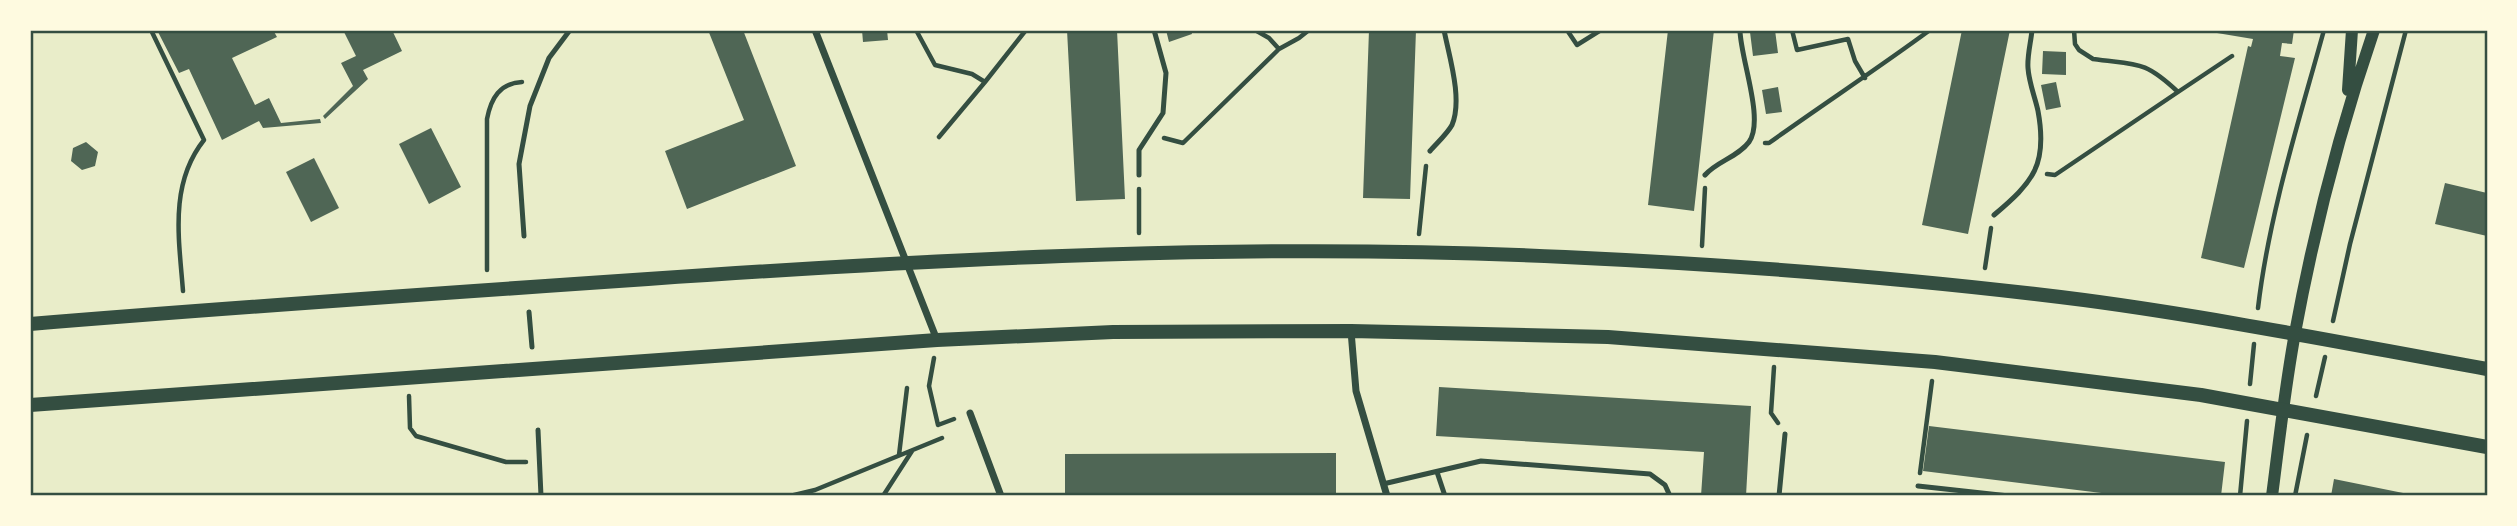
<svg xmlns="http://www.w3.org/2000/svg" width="2517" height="526" font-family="'Fira Sans',sans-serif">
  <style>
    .building { fill: #4f6655 }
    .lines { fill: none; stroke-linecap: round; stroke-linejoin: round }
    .path { stroke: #344e41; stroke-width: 4.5 }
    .service { stroke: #344e41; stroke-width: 5 }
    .minor { stroke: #344e41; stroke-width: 7 }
    .tertiary { stroke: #344e41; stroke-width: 12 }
    .secondary { stroke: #344e41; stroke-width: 14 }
    .neatline { fill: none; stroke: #344e41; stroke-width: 2.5 }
  </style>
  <rect width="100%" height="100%" fill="#e9edc9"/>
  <path class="building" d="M157 30H273L277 37 232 58 255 105 269 98 281 123 320 119 321 123 263 128 259 121 222 140 189 69 179 73Z
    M343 30H392L402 51 363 70 368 79 325 119 323 116 353 86 341 63 356 56Z
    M708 30H743L796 166 687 209 665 151 744 120Z
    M862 30H887L888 40 863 42Z
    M1067 30H1117L1125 199 1076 201Z
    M1166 30H1191L1192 34 1169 42Z
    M1369 30H1416L1410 199 1363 198Z
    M1668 30H1714L1694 211 1648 205Z
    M1775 30 1778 53 1753 56 1750 32Z
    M1962 30H2010L1968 234 1922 225Z
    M2199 30H2294L2292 44 2282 43 2280 56 2295 58 2244 268 2201 258 2248 46 2251 47 2253 39Z
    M2043 51 2066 52V75L2042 74Z
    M2056 82 2061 107 2046 110 2041 85Z
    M1778 87 1782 112 1766 114 1762 90Z
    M431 128 461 187 429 204 399 144Z
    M86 142 98 152 95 166 82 170 71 161 73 148Z
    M314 158 339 208 311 222 286 172Z
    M2445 183 2487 193V236L2435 224Z
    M1439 387 1751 406 1746 496H1701L1704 452 1436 436Z
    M1929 426 2225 462 2221 496H2126L1923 471Z
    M1336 453V496H1065V454Z
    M2334 479 2413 495V496H2331Z"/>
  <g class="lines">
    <path class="path" d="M151 30 204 140C169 184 179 239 183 291
      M916 30 935 65 972 74 985 82 1026 30
      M1567 30 1577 45 1601 30
      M1792 30 1797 50 1848 39 1855 61 1865 78
      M1279 49 1299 38 1309 30
      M2178 92 2232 56
      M939 137 985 82
      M1164 138 1183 143 1279 49 1269 38 1255 30
      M1765 143H1769C1822 105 1877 69 1930 30
      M2047 174 2055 175 2178 92C2143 59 2136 65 2093 59L2079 50 2075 44 2074 30
      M1139 189V233
      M1419 234 1426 166
      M1702 246 1705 188
      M1985 268 1991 228
      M487 270V119C491 98 500 83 522 82
      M2258 308C2269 214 2299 121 2324 30
      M2333 321 2350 244 2406 30
      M934 358 929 386 938 425 954 419
      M1774 367 1771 413 1778 423
      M2250 384 2254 344
      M409 396 410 428 416 436 506 462H526
      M2316 396 2325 357
      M899 455 907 388
      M1920 473 1932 381
      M790 496 815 490 942 438
      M883 496 912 451
      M2240 496 2247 421
      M2295 496 2307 435"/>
    <path class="service" d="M1430 151C1437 143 1447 134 1452 125 1463 99 1449 56 1444 30
      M1139 175V150L1163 113 1166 73 1154 30
      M1705 175C1717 161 1738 157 1749 142 1765 120 1740 57 1740 30
      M1994 215C2033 182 2048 165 2038 111 2035 97 2029 83 2028 68 2027 56 2031 42 2032 30
      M524 236 519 164 530 106 549 58 570 30
      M529 312 532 347
      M538 430 541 496
      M1437 472 1445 496
      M1383 484 1481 461 1650 474 1665 485 1670 496
      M1918 486 2009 496
      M1779 496 1785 434"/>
    <path class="minor" d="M815 30 937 340
      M1351 331 1356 391 1387 496
      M970 413 1001 496"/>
    <path class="tertiary" d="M2348 90 2352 30
      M2272 496C2279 442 2285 387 2295 333 2314 230 2340 129 2374 30"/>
    <path class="secondary" d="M30 324C236 307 442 293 648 279 953 258 1259 242 1565 257 1738 265 1912 278 2084 300 2219 318 2353 345 2487 369
      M30 405 937 340 1113 332 1351 331 1608 337 1935 362 2201 395 2487 447"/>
  </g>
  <rect width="2517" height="526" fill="none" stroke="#fefae0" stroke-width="63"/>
  <rect x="32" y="32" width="2454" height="462" class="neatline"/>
</svg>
